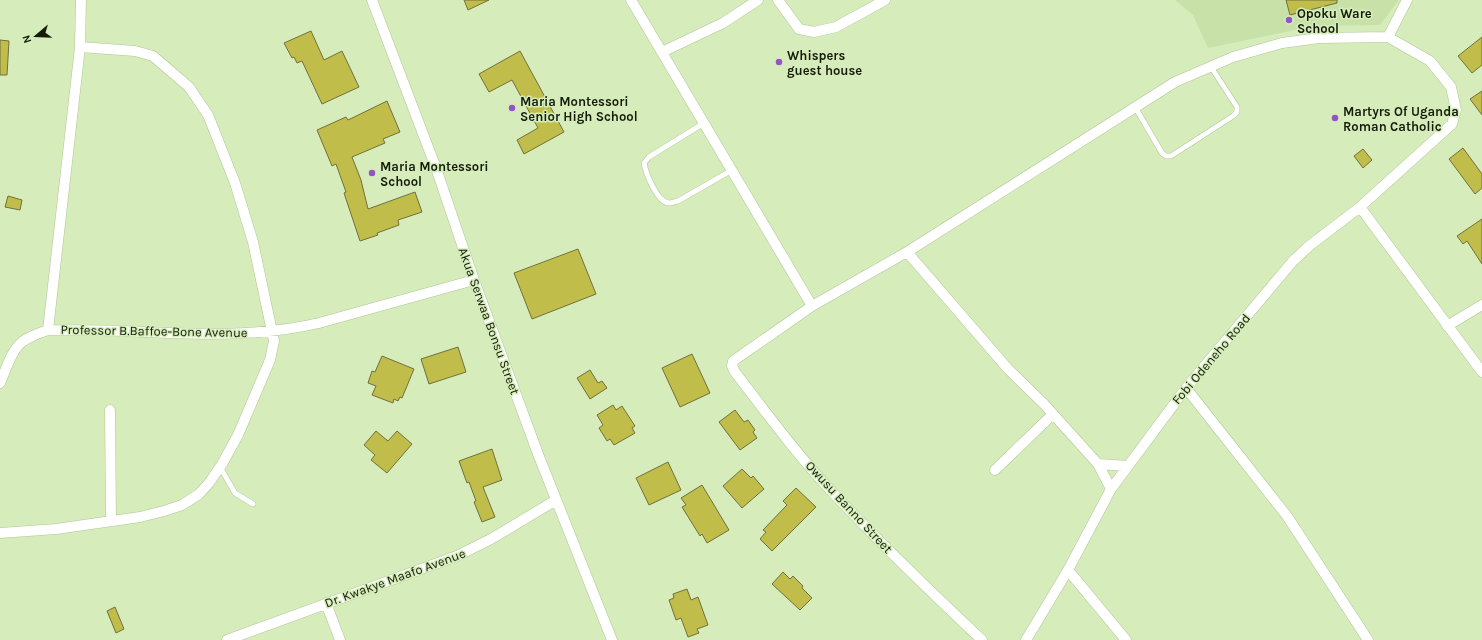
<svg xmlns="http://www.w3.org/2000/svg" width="1482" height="640" font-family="Karla,sans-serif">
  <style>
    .built { fill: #c7e1a9 }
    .building { fill: #c0bd4a; stroke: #70703e }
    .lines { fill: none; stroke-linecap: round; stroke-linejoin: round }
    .service-casing { stroke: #afc595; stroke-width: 6 }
    .minor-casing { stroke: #afc595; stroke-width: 11 }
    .service { stroke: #fff; stroke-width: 5 }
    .minor { stroke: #fff; stroke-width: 10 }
    .poi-dot { fill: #9653c8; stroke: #d6edbb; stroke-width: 1.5 }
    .labels { text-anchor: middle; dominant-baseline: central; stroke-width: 3; stroke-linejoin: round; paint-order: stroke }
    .poi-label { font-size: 13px; font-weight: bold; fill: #151d0a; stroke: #d6edbb; text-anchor: start }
    .street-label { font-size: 13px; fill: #151d0a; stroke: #d6edbb }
  </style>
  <rect width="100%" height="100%" fill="#d6edbb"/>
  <path class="built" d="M1175 0H1399L1380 25 1314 26 1208 48 1193 15Z"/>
  <path class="building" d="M464 0H489L468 10Z
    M1286 0H1337V3L1290 15Z
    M311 31 324 60 342 51 359 87 322 104 302 61 297 63 294 57 292 58 284 43Z
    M1482 37V65L1472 73 1458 56Z
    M0 40 9 41 7 75H0Z
    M520 51 564 132 524 154 517 140 538 128 512 80 489 92 479 74Z
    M1482 91V115L1470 99Z
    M387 101 400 132 383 139 385 143 352 157 361 180 368 209 415 192 422 212 398 220 399 225 377 233 378 235 360 241 344 193 346 192 336 164 332 166 317 130 346 117 348 120Z
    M1463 148 1482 174V188L1475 194 1449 159Z
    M1363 149 1372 160 1363 168 1354 156Z
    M8 196 22 200 20 210 5 207Z
    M1482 219V264L1467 241 1463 244 1457 236Z
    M578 249 596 294 532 319 514 273Z
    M458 347 466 372 429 384 421 359Z
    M692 354 710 393 680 407 662 368Z
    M382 356 414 369 402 398 400 397 398 401 394 399 393 403 372 395 376 386 368 383 372 371 375 372Z
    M590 370 598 383 602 381 607 388 590 399 577 378Z
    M613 405 616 410 622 406 635 426 632 428 635 433 614 445 610 439 607 441 599 428 603 425 597 415Z
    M735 410 744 422 748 420 755 430 753 432 757 438 740 450 719 422Z
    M376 431 388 441 397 431 412 444 387 473 371 460 375 455 364 445Z
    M492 449 502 480 483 487 495 517 482 522 474 502 476 501 469 482 467 483 459 461Z
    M668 462 681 490 649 505 636 478Z
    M742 469 751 478 753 476 764 489 742 508 723 486Z
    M702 485 729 530 707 543 702 534 700 536 682 507 686 505 681 498Z
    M796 488 816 507 772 551 760 539 766 532 763 530 787 505 783 501Z
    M783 572 790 579 793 576 803 586 802 588 812 598 800 610 772 584Z
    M687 589 691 600 698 597 708 625 697 629 699 633 688 637 681 618 676 620 669 600 674 598 673 594Z
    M115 607 124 629 116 633 107 611Z"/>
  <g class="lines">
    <defs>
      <path id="service" d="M1135 107 1162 153 1166 156H1171L1233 116 1237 112V107L1211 67
        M704 123 649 157 644 163C646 174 657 202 669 203 672 203 676 201 678 201L732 170
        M220 467 235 493 253 504"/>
      <path id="minor" d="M372 0 436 168 474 280 538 454 612 640
        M631 0 812 306
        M778 0 799 29 814 32 836 27 885 0
        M1388 37 1407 0
        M662 52 723 23 758 0
        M1360 207 1482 372
        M907 252 1008 369 1044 404 1098 464 1111 489
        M1447 326 1482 305
        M48 330 80 47 81 0
        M0 383C6 370 11 351 22 342 30 336 39 333 48 330 73 330 99 330 124 331 189 334 255 338 319 323L474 280
        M1186 388 1287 516 1368 640
        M110 410 111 521
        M1098 464 1128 466
        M995 470 1053 414
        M0 533 56 529 140 517 164 511 182 505 199 494 209 483 222 464 238 435 270 360 274 341 253 242 235 183 208 115 189 87 153 56 135 51 80 47
        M1068 570 1126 640
        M326 603 340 640
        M227 640 457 556 491 539 556 500
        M982 640C932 593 882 545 835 495 799 457 767 414 735 372L732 366 733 361 812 306 907 252 1175 82 1233 57 1282 43 1319 38 1388 37 1430 61 1451 87 1456 110 1452 124 1360 207 1309 246 1293 261 1186 388 1111 489 1068 570 1026 640"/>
    </defs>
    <use href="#service" class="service-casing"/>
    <use href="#minor" class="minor-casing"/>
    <use href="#service" class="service"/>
    <use href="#minor" class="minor"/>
  </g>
  <g class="poi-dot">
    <circle cx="1289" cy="20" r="4"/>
    <circle cx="779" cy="62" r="4"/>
    <circle cx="512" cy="108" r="4"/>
    <circle cx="1335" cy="118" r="4"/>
    <circle cx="372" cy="173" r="4"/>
  </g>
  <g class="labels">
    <g class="poi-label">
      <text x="1297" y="13">Opoku Ware<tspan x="1297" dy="15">School</tspan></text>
      <text x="787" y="55">Whispers<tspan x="787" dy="15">guest house</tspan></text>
      <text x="520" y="101">Maria Montessori<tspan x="520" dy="15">Senior High School</tspan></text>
      <text x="1343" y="111">Martyrs Of Uganda<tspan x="1343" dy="15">Roman Catholic</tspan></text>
      <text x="380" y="166">Maria Montessori<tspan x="380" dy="15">School</tspan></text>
    </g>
    <g class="street-label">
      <text transform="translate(489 321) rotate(70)">Akua Serwaa Bonsu Street</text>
      <text transform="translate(154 331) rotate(1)">Professor B.Baffoe-Bone Avenue</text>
      <text transform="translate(1211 359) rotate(-50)">Fobi Odeneho Road</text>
      <text transform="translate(849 507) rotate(47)">Owusu Banno Street</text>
      <text transform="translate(395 578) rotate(-20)">Dr. Kwakye Maafo Avenue</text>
    </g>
  </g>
  <g transform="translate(36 36) rotate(251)" stroke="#d6edbb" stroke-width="3" paint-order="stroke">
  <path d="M0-3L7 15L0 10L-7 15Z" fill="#151d0a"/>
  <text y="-6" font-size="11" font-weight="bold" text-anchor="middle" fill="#151d0a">N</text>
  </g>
</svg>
